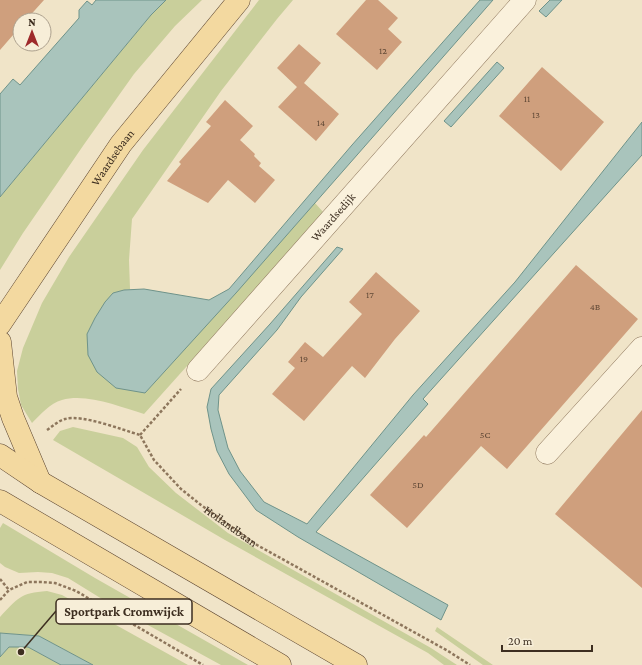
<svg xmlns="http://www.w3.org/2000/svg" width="642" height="665" font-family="'Crimson Pro',serif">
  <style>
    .green { fill: #c9cf9b }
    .water { fill: #a9c4bc; stroke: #6f938a }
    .building { fill: #cf9f7d }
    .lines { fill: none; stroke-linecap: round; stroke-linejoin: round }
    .minor-casing { stroke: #8d765c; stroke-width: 23 }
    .major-casing { stroke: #5b4430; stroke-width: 23 }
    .path { stroke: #8d765c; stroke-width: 2.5; stroke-dasharray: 3 2; stroke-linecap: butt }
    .minor { stroke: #faf1dc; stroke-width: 22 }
    .major { stroke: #f3d9a0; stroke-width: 22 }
    .labels { text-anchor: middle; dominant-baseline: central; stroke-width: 3.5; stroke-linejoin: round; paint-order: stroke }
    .number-label { font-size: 10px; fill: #624a37 }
    .street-label { font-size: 12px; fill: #3d2e20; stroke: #f7eed8 }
    .leader { fill: none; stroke: #3d2e20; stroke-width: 1.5 }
    .callout-dot { fill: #3d2e20; stroke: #f7eed8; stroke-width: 1.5 }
    .callout { fill: #f7eed8; stroke: #3d2e20; stroke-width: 1.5 }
    .callout-label { font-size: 13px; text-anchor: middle; font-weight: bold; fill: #3d2e20 }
  </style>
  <rect width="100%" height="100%" fill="#f0e4c8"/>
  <path class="green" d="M166 0H202L175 26 134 74 85 143 23 233 0 270V197L151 15Z
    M259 0H293L277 19 221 91 132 219 129 260 130 289 113 293 95 318 145 393 315 203 324 213 144 414C120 407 87 393 62 400 50 403 40 415 32 423L21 405 18 389 17 371 23 348 42 303 69 257 143 150Z
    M73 427 123 438 137 447 149 467 176 493 228 533 431 648 457 665H444L428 653 225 540 53 440 60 431Z
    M3 523 95 578 248 665H221L115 607 68 578 52 573 38 572 19 573 5 567 0 563V528Z
    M47 591 62 595 188 665H93L39 636 0 633V617C18 598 20 593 47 591Z
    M437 627 493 665H483L435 631Z
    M9 647H28L61 665H0V657Z"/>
  <path class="water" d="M96 0H166L151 15 0 197V94L13 79 20 85 79 18V10L87 1 92 5Z
    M480 0H493L236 293 145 393 116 388 97 372 88 355 87 334 95 318 105 302 113 293 124 290 144 289 209 300 229 289 352 145Z
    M550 0H562L546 17 539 11Z
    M497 62 504 68 451 127 444 121Z
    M642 122V155L423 399 428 404 316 532 448 605 441 620 298 537 256 510 229 474 217 451 211 429 207 407 211 389 270 324 337 247 343 249 301 297 277 330 219 395 218 410 228 448 240 471 264 502 307 524 413 395 515 282Z
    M0 633 39 636 93 665H61L28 647H9L0 657Z"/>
  <path class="building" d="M0 0H44L26 20H20V27L0 50Z
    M366 0H378L398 18 388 29 402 42 377 70 336 34Z
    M299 44 321 63 304 83 339 114 316 141 278 107 297 87 277 68Z
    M542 67 604 122 561 171 499 116Z
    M225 100 253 126 240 140 255 154 254 156 261 163 259 166 275 180 255 203 228 180 208 203 167 181 181 164 179 162 211 126 206 122Z
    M576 265 638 319 507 469 481 446 407 528 370 495 424 435 426 437Z
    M376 272 420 311 395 339 365 378 352 366 304 421 272 394 295 368 288 362 305 342 323 357 362 314 349 302Z
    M642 410V588L555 514Z"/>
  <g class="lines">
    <defs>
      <g id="minor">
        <path id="s2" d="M198 370 525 0"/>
        <path d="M547 453 642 348"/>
      </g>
      <g id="major">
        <path id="s3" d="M0 324 121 144 239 0"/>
        <path d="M0 342 6 397 13 418 40 482"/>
        <path d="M0 455 40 482 356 665"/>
        <path d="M0 501 280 665"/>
      </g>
    </defs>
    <use href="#minor" class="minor-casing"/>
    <use href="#major" class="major-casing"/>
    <g class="path">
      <path id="s1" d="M47 430C53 426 58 421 65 419 82 414 123 430 140 435L154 460 181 489 201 505 257 545 448 651 470 665"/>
      <path d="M140 435 181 389"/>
      <path d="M0 579 9 590"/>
      <path d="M0 600 9 590 27 582H42L55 583 76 591 203 665"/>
    </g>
    <use href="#minor" class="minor"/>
    <use href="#major" class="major"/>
  </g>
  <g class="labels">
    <g class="number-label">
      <text x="383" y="50">12</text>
      <text x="527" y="98">11</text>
      <text x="536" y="114">13</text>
      <text x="321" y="122">14</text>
      <text x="370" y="294">17</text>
      <text x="595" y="306">4B</text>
      <text x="304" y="358">19</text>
      <text x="485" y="434">5C</text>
      <text x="418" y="484">5D</text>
    </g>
    <g class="street-label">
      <text stroke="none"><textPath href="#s3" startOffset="201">Waardsebaan</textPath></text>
      <text stroke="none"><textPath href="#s2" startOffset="204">Waardsedijk</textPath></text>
      <text stroke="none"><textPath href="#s1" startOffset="229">Hollandbaan</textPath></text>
    </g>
  </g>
  <path class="leader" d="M21 652L56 611"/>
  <circle class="callout-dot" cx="21" cy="652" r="4"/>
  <rect class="callout" x="56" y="599" width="136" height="25" rx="4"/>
  <g class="callout-label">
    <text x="124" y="616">Sportpark Cromwijck</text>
  </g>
  <g transform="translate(32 32)"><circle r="19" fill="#f7eed8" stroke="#ada18e"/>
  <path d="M0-3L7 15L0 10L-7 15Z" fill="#9e2a2b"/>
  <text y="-6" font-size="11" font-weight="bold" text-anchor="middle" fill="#3d2e20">N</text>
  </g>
  <path d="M502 645v6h90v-6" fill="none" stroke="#3d2e20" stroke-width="2"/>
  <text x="508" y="645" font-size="12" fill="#3d2e20" stroke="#f7eed8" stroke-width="3" paint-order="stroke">20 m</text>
</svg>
